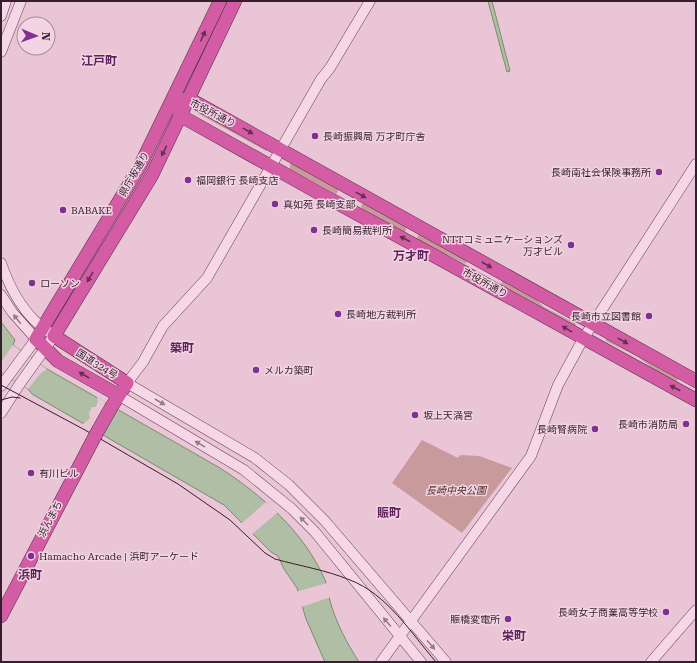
<svg xmlns="http://www.w3.org/2000/svg" width="697" height="663" font-family="'Roboto Serif','Noto Sans JP',serif">
  <style>
    .green { fill: #c89a9c }
    .water { fill: #b1bea6; stroke: #7a8c6e }
    .pier { fill: #eac5d6 }
    .lines { fill: none; stroke-linecap: round; stroke-linejoin: round }
    .secondary-casing { stroke: #664059; stroke-width: 11 }
    .highway-casing { stroke: #523048; stroke-width: 14 }
    .secondary { stroke: #f6d7e6; stroke-width: 10 }
    .highway { stroke: #d35ca4; stroke-width: 13 }
    .tram { stroke: #351f2e; stroke-width: 1 }
    .highway-bridge-casing { stroke: #523048; stroke-width: 14; stroke-linecap: butt }
    .highway-bridge { stroke: #d35ca4; stroke-width: 13 }
    .oneway { fill: #643151 }
    .oneway2 { fill: #967b8a }
    .poi-dot { fill: #7e318e; stroke: #f2d4e2; stroke-width: 1.5 }
    .labels { text-anchor: middle; dominant-baseline: central; stroke-width: 3; stroke-linejoin: round; paint-order: stroke }
    .street-label { font-size: 10px; fill: #351f2e; stroke: #f2d4e2 }
    .poi-label { font-size: 10px; fill: #351f2e; stroke: #f2d4e2; text-anchor: start }
    .park-label { font-size: 10px; font-style: italic; fill: #502b27; stroke: #f2d4e2 }
    .quarter-label { font-size: 12px; font-weight: bold; fill: #5e225c; stroke: #f2d4e2 }
  </style>
  <rect width="100%" height="100%" fill="#eac5d6"/>
  <path class="green" d="M201 111 267 150 266 151 199 114 198 112Z
    M293 162 338 188V192L336 194 290 169V164Z
    M364 202 406 227V231L404 232 362 209 361 206Z
    M419 234 467 259 466 264 418 240 417 238Z
    M502 280 531 294 544 307 575 323 576 325 574 327 501 286Z
    M606 338 678 378 677 381 655 370 638 357 606 341Z
    M422 440 458 458 460 455 479 456 512 468 462 533 392 483Z"/>
  <path class="water" d="M488 1H492L510 71 507 72Z
    M1 322 15 340 13 345 47 369 220 468C263 496 304 532 325 580 328 587 328 594 330 601 336 623 347 643 359 662H325L306 619 297 588 284 569 278 556 271 552 224 505 32 394 28 389 1 372Z"/>
  <path class="pier" d="M13 345 47 369 40 374 28 389 1 372V362Z
    M97 397 119 410 112 415V420L105 427 101 436 82 425 90 418 89 413 92 407H96L98 401Z
    M266 502 278 512 251 535 241 524Z
    M327 583 331 597 301 607 296 592Z"/>
  <g class="lines">
    <defs>
      <path id="secondary" d="M370 1 330 68 321 79 207 278 163 326 143 362 127 383 255 458 289 485 325 521 446 662
        M1 16 6 1
        M1 52 21 1
        M1 263C8 283 19 305 34 320 40 326 48 331 54 336L19 385 1 413
        M1 295 12 312 36 339 1 386
        M118 395 244 470 292 509 315 532 421 662
        M381 662 531 456 558 385 583 339 696 164
        M651 662 696 610"/>
      <path id="highway" d="M173 100 181 116 317 192 442 260 696 400
        M173 100 189 99 202 106 696 381
        M118 395 58 361 36 339 139 168 220 1
        M112 406 127 383 54 336 152 175 235 1
        M1 616 95 436"/>
    </defs>
    <use href="#secondary" class="secondary-casing"/>
    <use href="#highway" class="highway-casing"/>
    <use href="#secondary" class="secondary"/>
    <use href="#highway" class="highway"/>
    <path class="tram" d="M1 385 85 430 178 484 230 520 265 553 275 559C300 566 326 570 350 580 387 594 411 633 436 662
      M1 400 12 397 20 398"/>
    <defs>
      <path id="highway-bridge" d="M95 436 112 406"/>
    </defs>
    <use href="#highway-bridge" class="highway-bridge-casing"/>
    <use href="#highway-bridge" class="highway-bridge"/>
  </g>
  <defs><path id="oneway-solid" d="M-6-.8H1V-3.2L6.5 0L1 3.2V.8H-6Z"/></defs>
  <g class="oneway">
    <use href="#oneway-solid" transform="translate(203 36) rotate(-66)"/>
    <use href="#oneway-solid" transform="translate(248 131) rotate(29)"/>
    <use href="#oneway-solid" transform="translate(164 151) rotate(117)"/>
    <use href="#oneway-solid" transform="translate(361 195) rotate(29)"/>
    <use href="#oneway-solid" transform="translate(405 239) rotate(-152)"/>
    <use href="#oneway-solid" transform="translate(487 265) rotate(30)"/>
    <use href="#oneway-solid" transform="translate(90 277) rotate(120)"/>
    <use href="#oneway-solid" transform="translate(567 329) rotate(-149)"/>
    <use href="#oneway-solid" transform="translate(623 341) rotate(29)"/>
    <use href="#oneway-solid" transform="translate(84 375) rotate(-150)"/>
    <use href="#oneway-solid" transform="translate(675 388) rotate(-152)"/>
  </g>
  <g class="oneway2">
    <use href="#oneway-solid" transform="translate(17 319) rotate(-129)"/>
    <use href="#oneway-solid" transform="translate(160 402) rotate(30)"/>
    <use href="#oneway-solid" transform="translate(200 444) rotate(-149)"/>
    <use href="#oneway-solid" transform="translate(304 521) rotate(-135)"/>
    <use href="#oneway-solid" transform="translate(387 622) rotate(-130)"/>
    <use href="#oneway-solid" transform="translate(431 645) rotate(49)"/>
  </g>
  <g class="poi-dot">
    <circle cx="315" cy="136" r="4"/>
    <circle cx="659" cy="172" r="4"/>
    <circle cx="188" cy="180" r="4"/>
    <circle cx="275" cy="204" r="4"/>
    <circle cx="63" cy="210" r="4"/>
    <circle cx="314" cy="230" r="4"/>
    <circle cx="571" cy="245" r="4"/>
    <circle cx="32" cy="283" r="4"/>
    <circle cx="338" cy="314" r="4"/>
    <circle cx="649" cy="316" r="4"/>
    <circle cx="256" cy="370" r="4"/>
    <circle cx="415" cy="415" r="4"/>
    <circle cx="686" cy="424" r="4"/>
    <circle cx="595" cy="429" r="4"/>
    <circle cx="31" cy="473" r="4"/>
    <circle cx="31" cy="556" r="4"/>
    <circle cx="666" cy="612" r="4"/>
    <circle cx="508" cy="619" r="4"/>
  </g>
  <g class="labels">
    <g class="street-label">
      <text transform="translate(213 113) rotate(27)">市役所通り</text>
      <text transform="translate(134 174) rotate(-60)">県庁坂通り</text>
      <text transform="translate(485 283) rotate(29)">市役所通り</text>
      <text transform="translate(97 364) rotate(32)">国道324号</text>
      <text transform="translate(50 519) rotate(-62)">浜んまち</text>
    </g>
    <g class="poi-label">
      <text x="323" y="136">長崎振興局 万才町庁舎</text>
      <text x="651" y="172" text-anchor="end">長崎南社会保険事務所</text>
      <text x="196" y="180">福岡銀行 長崎支店</text>
      <text x="283" y="204">真如苑 長崎支部</text>
      <text x="71" y="210">BABAKE</text>
      <text x="322" y="230">長崎簡易裁判所</text>
      <text x="563" y="239" text-anchor="end">NTTコミュニケーションズ<tspan x="563" dy="12">万才ビル</tspan></text>
      <text x="40" y="283">ローソン</text>
      <text x="346" y="314">長崎地方裁判所</text>
      <text x="641" y="316" text-anchor="end">長崎市立図書館</text>
      <text x="264" y="370">メルカ築町</text>
      <text x="423" y="415">坂上天満宮</text>
      <text x="678" y="424" text-anchor="end">長崎市消防局</text>
      <text x="587" y="429" text-anchor="end">長崎腎病院</text>
      <text x="39" y="473">有川ビル</text>
      <text x="39" y="556">Hamacho Arcade | 浜町アーケード</text>
      <text x="658" y="612" text-anchor="end">長崎女子商業高等学校</text>
      <text x="500" y="619" text-anchor="end">賑橋変電所</text>
    </g>
    <g class="park-label">
      <text x="456" y="490">長崎中央公園</text>
    </g>
    <g class="quarter-label">
      <text x="99" y="61">江戸町</text>
      <text x="411" y="256">万才町</text>
      <text x="182" y="348">築町</text>
      <text x="389" y="513">賑町</text>
      <text x="30" y="575">浜町</text>
      <text x="514" y="636">栄町</text>
    </g>
  </g>
  <rect width="697" height="663" fill="none" stroke="#351f2e" stroke-width="4"/>
  <g transform="translate(36 36) rotate(92)"><circle r="19" fill="#f2d4e2" stroke="#a68c9a"/>
  <path d="M0-3L7 15L0 10L-7 15Z" fill="#7e318e"/>
  <text y="-6" font-size="11" font-weight="bold" text-anchor="middle" fill="#351f2e">N</text>
  </g>
</svg>
